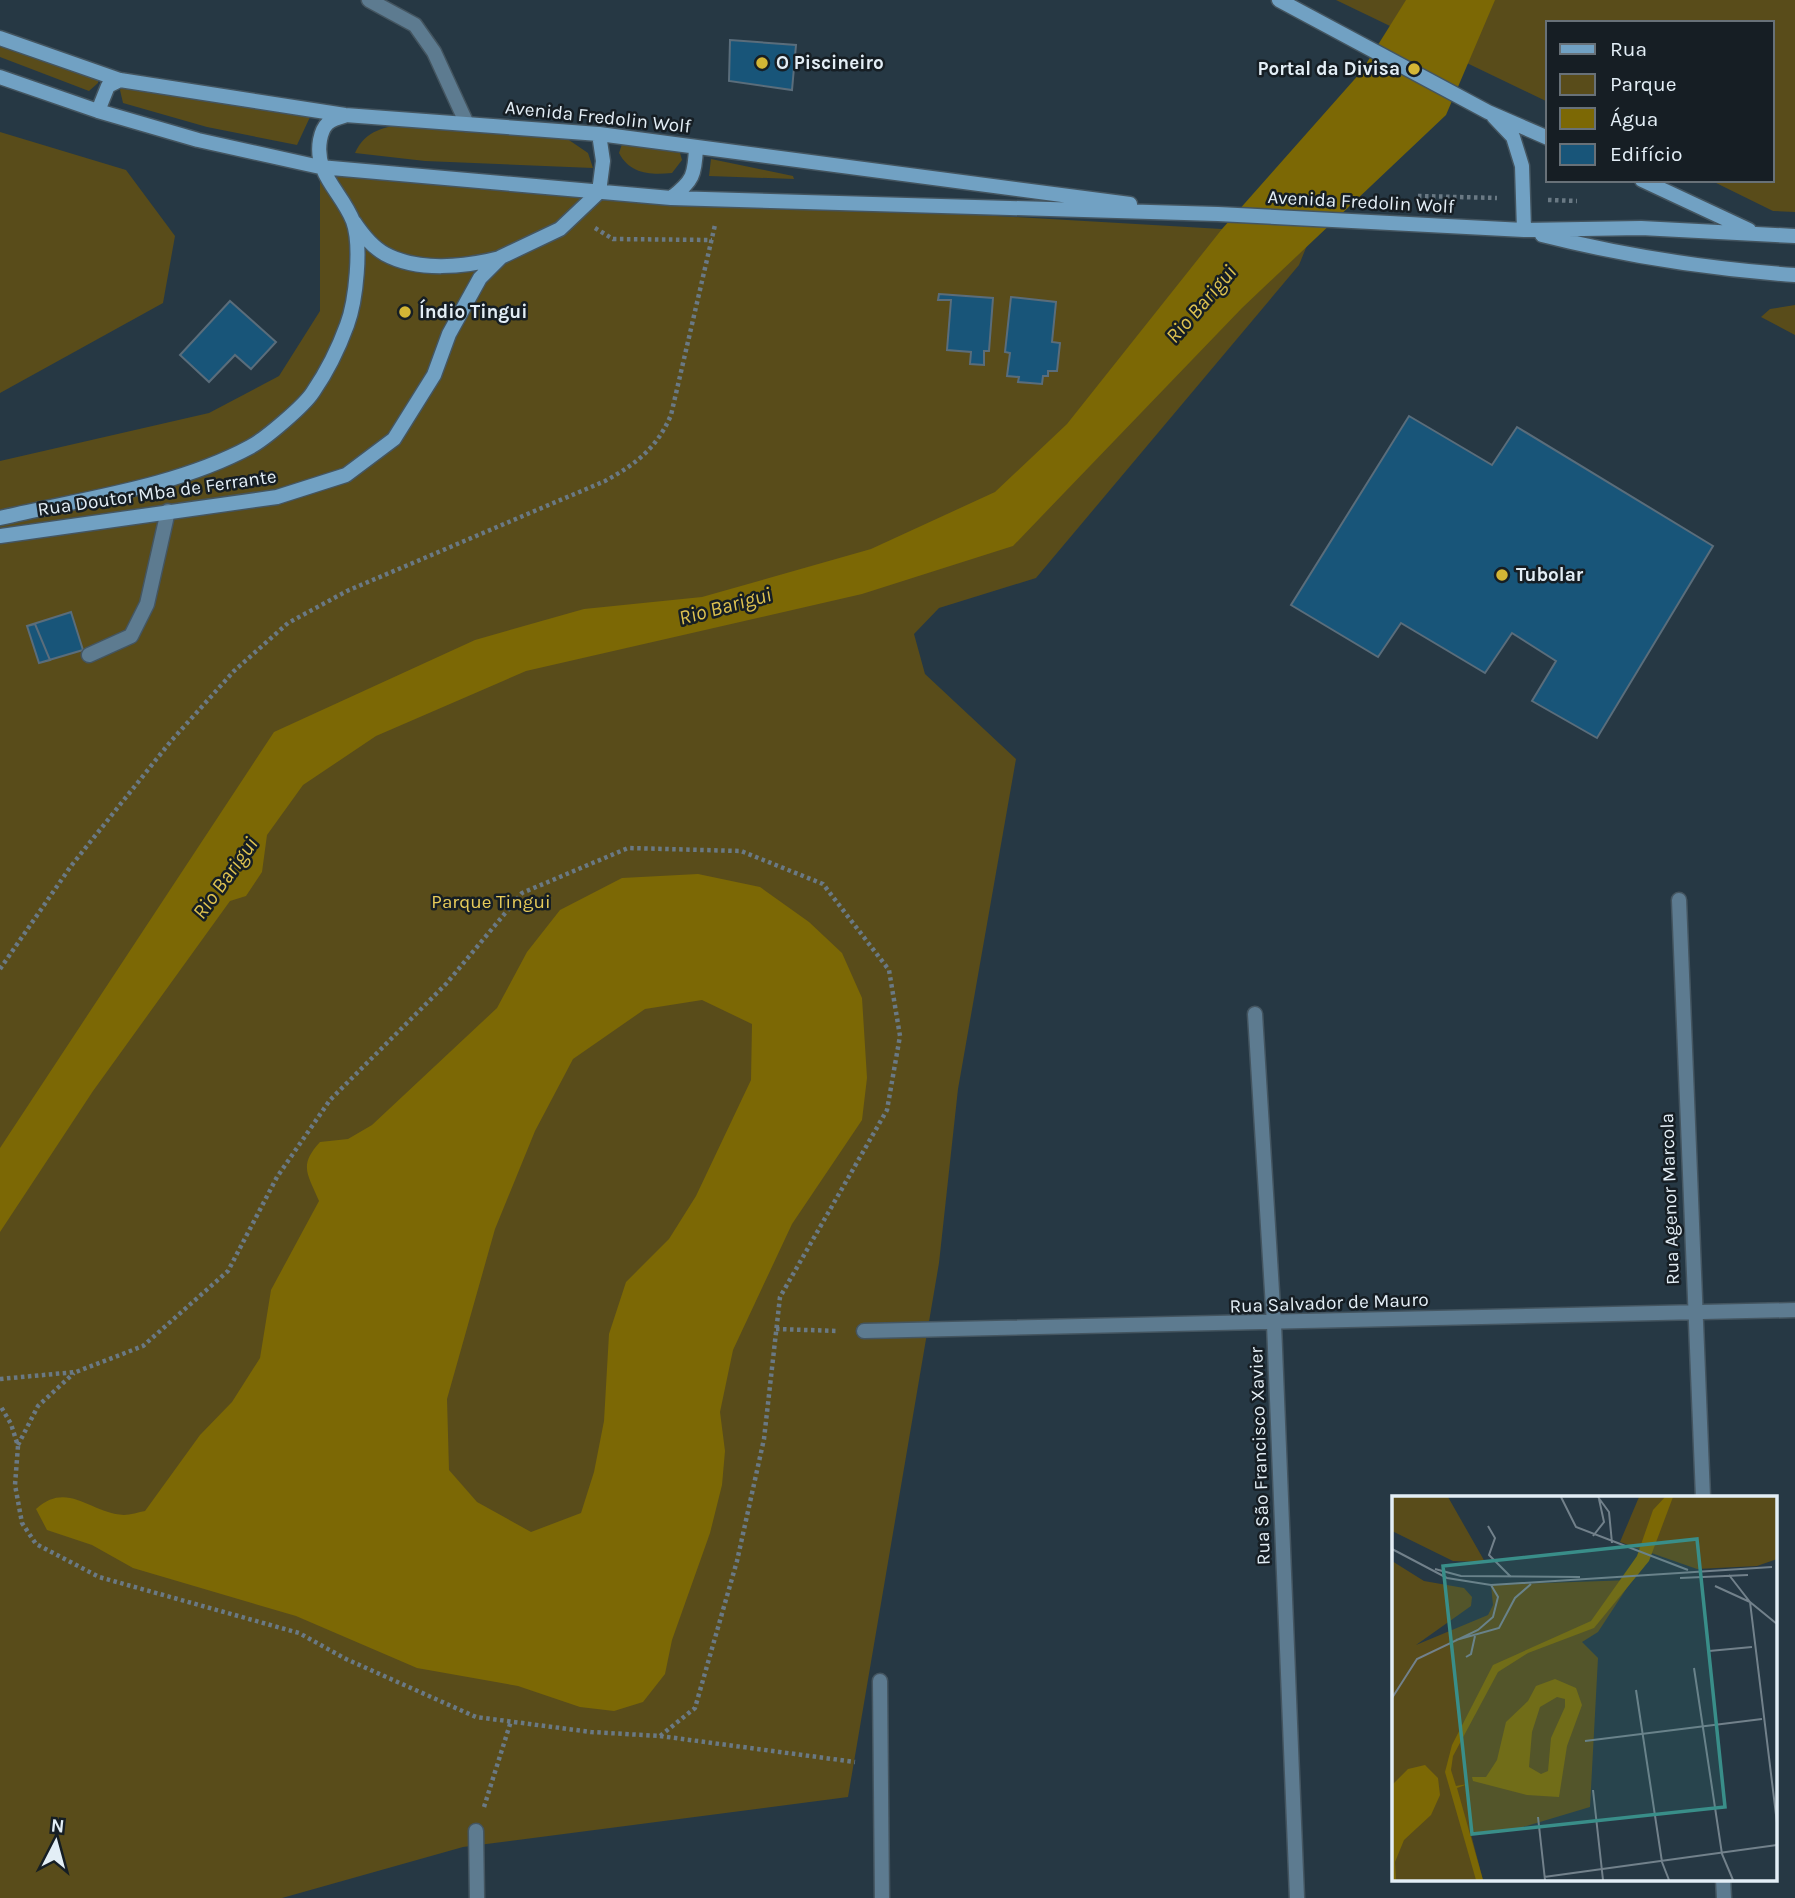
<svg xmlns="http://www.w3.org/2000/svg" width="1795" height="1898" font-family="Karla,sans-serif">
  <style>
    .green { fill: #594c1a }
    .water { fill: #7c6805; fill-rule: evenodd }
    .building { fill: #185579; stroke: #5a6d7b; stroke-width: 2 }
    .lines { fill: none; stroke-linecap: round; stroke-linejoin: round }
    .lane-casing { stroke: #445560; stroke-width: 17 }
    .street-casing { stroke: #445560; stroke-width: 17 }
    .secondary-casing { stroke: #445560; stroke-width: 17 }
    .path { stroke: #6a7984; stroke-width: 4.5; stroke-dasharray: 3.5 3.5; stroke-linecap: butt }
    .lane { stroke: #5d7b90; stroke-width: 14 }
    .street { stroke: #5d7b90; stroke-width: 14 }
    .secondary { stroke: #71a1c3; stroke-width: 14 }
    .poi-dot { fill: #d4b635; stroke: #161e24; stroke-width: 2.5 }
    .labels { text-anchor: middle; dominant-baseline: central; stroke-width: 5; stroke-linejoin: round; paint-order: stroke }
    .poi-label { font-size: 19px; font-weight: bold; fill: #e3eef6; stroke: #161e24; text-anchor: start }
    .street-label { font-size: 19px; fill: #e3eef6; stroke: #161e24 }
    .park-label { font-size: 19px; fill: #e7cb5a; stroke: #161e24 }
    .water-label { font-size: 21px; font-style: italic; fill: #dec250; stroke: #161e24 }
    .inset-road { fill: none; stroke: #72818b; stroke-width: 2 }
    .view { fill: #398e89; fill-opacity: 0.15; stroke: #398e89; stroke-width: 3.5 }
    .inset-edge { fill: none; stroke: #e3eef6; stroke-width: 3.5 }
  </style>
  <rect width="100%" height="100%" fill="#263844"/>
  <path class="green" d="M1336 0H1795V212L1773 211 1710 180H1772V23H1548V102Z
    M0 41 99 75 98 83 89 91 0 57Z
    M124 83 310 117 297 145 207 127 123 103 120 90Z
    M409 124 566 138 588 153 593 168 425 161 355 153C365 130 386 126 409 124Z
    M0 132 126 170 175 236 163 303 0 393Z
    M622 144 680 153 682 160 672 173C650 175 630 174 619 153Z
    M711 159 793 176 794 179 709 176Z
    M320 167 720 200 1222 229 1310 238 1299 265 1036 578 939 608 914 634 925 674 1016 759 958 1089 939 1263 848 1797 463 1847 282 1898H0V461L209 413 279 376 320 311Z
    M1795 305V335L1761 317 1770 309Z"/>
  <path class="water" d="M1406 0H1495L1446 115 1242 308 1013 546 862 594 526 671 376 736 303 785 267 835 262 872 246 896 230 901 93 1091 0 1232V1148L274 732 475 640 584 609 702 597 871 549 995 492 1067 424 1222 229 1361 72Z
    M698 874 760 887 809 922 842 953 862 998 867 1078 862 1120 792 1224 733 1350 720 1412 725 1451 722 1485 710 1533 672 1640 665 1674 643 1702 614 1711 580 1707 518 1686 417 1668 296 1616 133 1568 92 1545 47 1530 36 1509C68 1480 91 1514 124 1515 130 1515 139 1512 145 1511L200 1435 232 1402 260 1358 271 1290 319 1201C308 1174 298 1166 320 1142L348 1139 372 1125 497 1008 527 952 560 910 622 878ZM702 1000 752 1024 751 1080 696 1196 669 1239 626 1282 609 1334 604 1421 594 1472 581 1513 531 1532 477 1502 449 1470 447 1399 495 1229 535 1131 573 1059 645 1009Z"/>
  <path class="building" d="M730 40 796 45 792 90 729 81Z
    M939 294 993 298 989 351H984V365L970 364 971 352 947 350 951 300H938Z
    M1011 297 1056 302 1052 342 1060 343 1057 371H1048V376H1043L1042 384 1018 382 1019 377 1007 376 1010 353 1005 352Z
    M230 301 276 342 251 369 235 355 209 382 180 355Z
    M1409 416 1492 465 1517 427 1713 546 1597 738 1532 701 1556 661 1512 633 1485 673 1401 623 1378 657 1291 605Z
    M71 612 83 650 39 663 27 626Z
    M35 624 50 660 39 663 27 626Z"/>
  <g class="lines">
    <defs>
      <path id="lane" d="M369 0 415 25 434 52 467 124
        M89 655 131 636 147 604 168 511"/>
      <path id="street" d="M1679 900 1703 1497
        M1255 1014 1274 1324 1297 1898
        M864 1331 1795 1310
        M880 1681 882 1898
        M476 1831 477 1898
        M1723 1879 1724 1898"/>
      <path id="secondary" d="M1279 0 1488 112 1548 138
        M0 38 120 80 345 115 599 134 1130 204
        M0 77 98 111 198 140 320 167 671 198 1218 214 1524 230 1641 228 1795 236
        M98 111 108 86 120 80
        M1494 117 1513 137 1522 166 1524 230
        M1642 180 1749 230
        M599 192 603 161 599 134
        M671 198C693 181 695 175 696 147
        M354 222C362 234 372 247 385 254 418 272 465 267 500 258
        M1542 235C1625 256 1709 269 1795 275
        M0 518C81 499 176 487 250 447 265 439 304 406 313 392 326 373 339 347 347 325 356 301 362 245 353 221 341 191 314 174 320 140 323 124 329 120 344 116
        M0 536 277 497 346 475 394 439 434 375 449 334 480 278 501 257 560 229 599 192"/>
    </defs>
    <use href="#lane" class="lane-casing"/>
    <use href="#street" class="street-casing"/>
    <use href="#secondary" class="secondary-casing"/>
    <path class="path" d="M1418 196 1497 198
      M1548 200 1577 201
      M595 228 613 239 712 240
      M0 969 71 866 171 741 234 671 288 623 347 591 605 481C636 464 657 448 671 415L715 225
      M776 1329 839 1331
      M0 1379 76 1372 143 1346 228 1271 277 1177 330 1100 446 984 522 893 628 848 741 851 823 884 889 970 900 1036 887 1110 780 1297 764 1439 737 1561 695 1708 660 1736 591 1732 476 1717 346 1659 299 1633 99 1577 36 1544 22 1523 15 1485 18 1446 11 1424 0 1405
      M18 1445 38 1406 74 1373
      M660 1736 855 1762
      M484 1807 511 1721"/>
    <use href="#lane" class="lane"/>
    <use href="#street" class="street"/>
    <use href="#secondary" class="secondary"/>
  </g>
  <g class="poi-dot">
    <circle cx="762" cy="63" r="7"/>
    <circle cx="1414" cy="69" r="7"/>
    <circle cx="405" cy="312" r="7"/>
    <circle cx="1502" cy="575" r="7"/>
  </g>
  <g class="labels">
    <g class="poi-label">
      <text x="776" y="63">O Piscineiro</text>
      <text x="1400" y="69" text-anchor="end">Portal da Divisa</text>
      <text x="419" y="312">Índio Tingui</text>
      <text x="1516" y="575">Tubolar</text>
    </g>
    <g class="street-label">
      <text transform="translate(598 117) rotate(6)">Avenida Fredolin Wolf</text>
      <text transform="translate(1361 202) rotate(3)">Avenida Fredolin Wolf</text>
      <text transform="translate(157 493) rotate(-8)">Rua Doutor Mba de Ferrante</text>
      <text transform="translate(1670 1199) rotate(-92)">Rua Agenor Marcola</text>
      <text transform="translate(1329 1303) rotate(-2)">Rua Salvador de Mauro</text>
      <text transform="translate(1260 1456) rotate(-92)">Rua São Francisco Xavier</text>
    </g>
    <g class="park-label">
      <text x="491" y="902">Parque Tingui</text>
    </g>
    <g class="water-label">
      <text transform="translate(1201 304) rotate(-49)">Rio Barigui</text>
      <text transform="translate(725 606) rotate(-15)">Rio Barigui</text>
      <text transform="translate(225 878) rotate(-54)">Rio Barigui</text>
    </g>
  </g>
  <g transform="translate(1392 1496)">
    <rect width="385" height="385" fill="#263844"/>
    <path d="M0 1H56L93 66 61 65 0 35ZM247 1H385V63L365 70 305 73 228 46ZM0 65 32 85 72 92 80 101 79 110 24 149 96 119 101 109 99 89 240 84 206 136 190 146 206 162 198 311 114 336 79 338 91 384H0Z" fill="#594c1a"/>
    <path d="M273 1H281L257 65 202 132 136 157 106 176 61 260 59 274 64 290 76 288 65 292 91 384H84L53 276 60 249 101 169 199 125 245 60 261 14ZM163 183 184 192 190 209 175 250 167 301 135 299 81 285 80 281H94L105 264 114 226 136 205 144 190ZM165 201 173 203V211L159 242 156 275 149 278 137 271 140 236 148 211ZM33 269 46 282 48 299 39 319 12 344 3 366 4 384H0V289L16 273Z" fill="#7c6805" fill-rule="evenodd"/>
    <path class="inset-road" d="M169 1 184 31 296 74M206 1 217 16 220 47M96 30 103 42 97 59 119 81M201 40 212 26 207 3M0 53 55 82 99 89 380 71M43 73 69 80 188 81M337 79 358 106 385 128M288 82 356 79M323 90 358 106 385 327M64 144 107 132 123 102 139 88M317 155 360 151M74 161 79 158 83 140M302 172 330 358 341 384M244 194 270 366 277 384M0 202 25 163 86 134 101 121 106 101 99 89M193 245 370 223M201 294 211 384M146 321 153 384M152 381 385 349"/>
    <path class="view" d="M305 43 333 311 80 338 51 70Z"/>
    <rect width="385" height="385" class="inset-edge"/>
  </g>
  <rect x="1546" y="21" width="228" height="161" fill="#161e24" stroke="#687178" stroke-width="2"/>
  <rect x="1560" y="44" width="35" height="10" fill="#71a1c3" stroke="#687178" stroke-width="2"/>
  <text x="1610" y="56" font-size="21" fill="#e3eef6">Rua</text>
  <rect x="1560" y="74" width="35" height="21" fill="#594c1a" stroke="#687178" stroke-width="2"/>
  <text x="1610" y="91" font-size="21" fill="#e3eef6">Parque</text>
  <rect x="1560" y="108" width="35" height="21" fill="#7c6805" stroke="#687178" stroke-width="2"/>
  <text x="1610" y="126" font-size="21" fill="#e3eef6">Água</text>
  <rect x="1560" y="144" width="35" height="21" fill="#185579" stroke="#687178" stroke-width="2"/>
  <text x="1610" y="161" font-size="21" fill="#e3eef6">Edifício</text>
  <g transform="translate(56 1842) rotate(6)" stroke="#161e24" stroke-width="5" paint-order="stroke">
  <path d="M0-5L12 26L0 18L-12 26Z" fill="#e3eef6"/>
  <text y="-10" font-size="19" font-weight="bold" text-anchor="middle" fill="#e3eef6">N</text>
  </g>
</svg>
